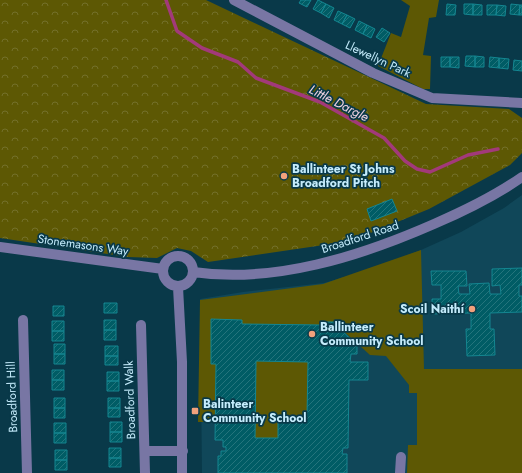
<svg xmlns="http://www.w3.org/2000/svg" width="522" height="473" font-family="Jost,sans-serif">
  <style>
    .built { fill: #104759 }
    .green { fill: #5d5804 }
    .park { fill: url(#park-crowns) }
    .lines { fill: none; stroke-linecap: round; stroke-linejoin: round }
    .stream { stroke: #a2397a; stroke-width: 3.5 }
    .building { fill: url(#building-hatch); stroke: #148691; fill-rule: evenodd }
    .minor { stroke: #7876a4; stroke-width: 10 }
    .poi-dot { fill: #f1a17c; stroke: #093949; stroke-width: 1.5 }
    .labels { text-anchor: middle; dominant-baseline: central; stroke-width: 3.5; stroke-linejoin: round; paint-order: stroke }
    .street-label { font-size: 12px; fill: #c5ecfc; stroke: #093949 }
    .poi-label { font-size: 12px; font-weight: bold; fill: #c5ecfc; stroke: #093949; text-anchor: start }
    .water-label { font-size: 13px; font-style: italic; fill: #f1d4e3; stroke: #093949 }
  </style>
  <defs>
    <pattern id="park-crowns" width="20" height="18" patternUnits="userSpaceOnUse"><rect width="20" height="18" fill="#5d5804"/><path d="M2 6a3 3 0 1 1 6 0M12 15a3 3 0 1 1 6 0" fill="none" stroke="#73702a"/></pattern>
    <pattern id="building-hatch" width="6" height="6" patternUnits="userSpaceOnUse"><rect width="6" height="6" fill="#005c65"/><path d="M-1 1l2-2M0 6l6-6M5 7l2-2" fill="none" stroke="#24747c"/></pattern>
  </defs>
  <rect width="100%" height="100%" fill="#093949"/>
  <path class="built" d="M522 195V473H202L200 299 243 292 324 283 369 270 421 250 461 232 504 208Z"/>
  <path class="green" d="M401 0H439L436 17 429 18 423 55 431 56 430 89H423L378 66 391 33 401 37 410 6Z
    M421 250 424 369H522V473H407L408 445H417V393H409V385L386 356 370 355 339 327 333 326 334 323 321 325 242 324V320H211V363L216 364 215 422H198L200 300 323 284Z
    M256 361 308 362 307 417H279L278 438H255Z"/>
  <path class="park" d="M0 0H206L426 104 509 109 522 118V153L510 165 429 209 351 241 208 262 191 251 177 248 157 258 128 257 0 238Z"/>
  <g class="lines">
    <path class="stream" d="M166 0 177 31 202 48 238 62 256 78 320 102 384 138 405 161 417 169 430 172 468 155 498 149"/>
  </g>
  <path class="building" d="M301 0H311L307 7 299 3Z
    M318 0 326 4 321 13 313 9Z
    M326 4 334 8 329 18 321 13Z
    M447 4 456 5 455 15H446Z
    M464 4H473V15L464 14Z
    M473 4 482 5V15H473Z
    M511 4 520 5 519 15 510 14Z
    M487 5H497L496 15H487Z
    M497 5 506 6 505 16 496 15Z
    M520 5H522V15H519Z
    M338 11 347 15 342 24 334 20Z
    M347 15 355 19 350 28 342 24Z
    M359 21 367 25 363 34 355 30Z
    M367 25 375 29 371 38 363 34Z
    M382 28 390 33 384 42 376 37Z
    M466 56H475V67L465 66Z
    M475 56 484 57V67H475Z
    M441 57H450V67H441Z
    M450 57H459V68L450 67Z
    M490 57 499 58V68L489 67Z
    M499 58 509 59 508 69 499 68Z
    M514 60 522 61V71L513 70Z
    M392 199 397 211 371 221 367 209Z
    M522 268V285H519V296H522V312L490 313V329H494L495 355 467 356 466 329H471V313L432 314V299H441V285H432L431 271H466L467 286H458L459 294H470L469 284 489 283 490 294H501L500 285 492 286V269Z
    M104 303H117V313H104Z
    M53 306H64V316H53Z
    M211 319 242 320V324L321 325V322H334L333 326 338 327 357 345V354H351L350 362H368V380H349L348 448H343L342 454H347V473H218V456H221V451H226V447H223V440H215L216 364H211ZM256 361 308 362 307 417H278V438H255Z
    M104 320H116V330H104Z
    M52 321H64V331H52Z
    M104 330H116V340H104Z
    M52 331H64V341H52Z
    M54 344H65V354H54Z
    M105 346H118V356H105Z
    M54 354H65V364H54Z
    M105 356H118V365H105Z
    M52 370H64V380H52Z
    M107 372H119V381H107Z
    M52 380H64V390H52Z
    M107 381H119V391H107Z
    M54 398H65V408H54Z
    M108 398H120V408H108Z
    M54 408H65V418H54Z
    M108 408H120V417H108Z
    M110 422H122V432H110Z
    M54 423H66V433H54Z
    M110 432H122V442H110Z
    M54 433H66V443H54Z
    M109 448H121V458H109Z
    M55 450H67V460H55Z
    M109 458H121V467H109Z
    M55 460H67V470H55Z"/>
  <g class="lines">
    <path class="minor" d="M234 0 373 73 432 98 522 103
      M0 247 163 269
      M163 271a15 15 0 1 1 30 0a15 15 0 1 1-30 0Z
      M193 272C274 284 361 256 434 224 464 211 495 196 522 177
      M178 287 182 362V473
      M23 320 27 473
      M141 325 145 473
      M145 451H183
      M400 473 401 457"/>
  </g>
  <g class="poi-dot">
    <circle cx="284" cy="176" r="4"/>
    <circle cx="472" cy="309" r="4"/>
    <circle cx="312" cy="334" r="4"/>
    <rect x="191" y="407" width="8" height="8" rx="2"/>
  </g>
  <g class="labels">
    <g class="street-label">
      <text transform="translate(378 59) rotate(25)">Llewellyn Park</text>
      <text transform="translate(360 237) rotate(-18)">Broadford Road</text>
      <text transform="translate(83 245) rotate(8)">Stonemasons Way</text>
      <text transform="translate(12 397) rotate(-92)">Broadford Hill</text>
      <text transform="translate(130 400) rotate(-92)">Broadford Walk</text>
    </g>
    <g class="poi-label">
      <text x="292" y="169">Ballinteer St Johns<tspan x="292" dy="14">Broadford Pitch</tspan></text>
      <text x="464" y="309" text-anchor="end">Scoil Naithí</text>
      <text x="320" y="327">Ballinteer<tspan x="320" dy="14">Community School</tspan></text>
      <text x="203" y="404">Balinteer<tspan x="203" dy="14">Community School</tspan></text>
    </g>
    <g class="water-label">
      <text transform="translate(339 103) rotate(27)">Little Dargle</text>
    </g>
  </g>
</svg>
